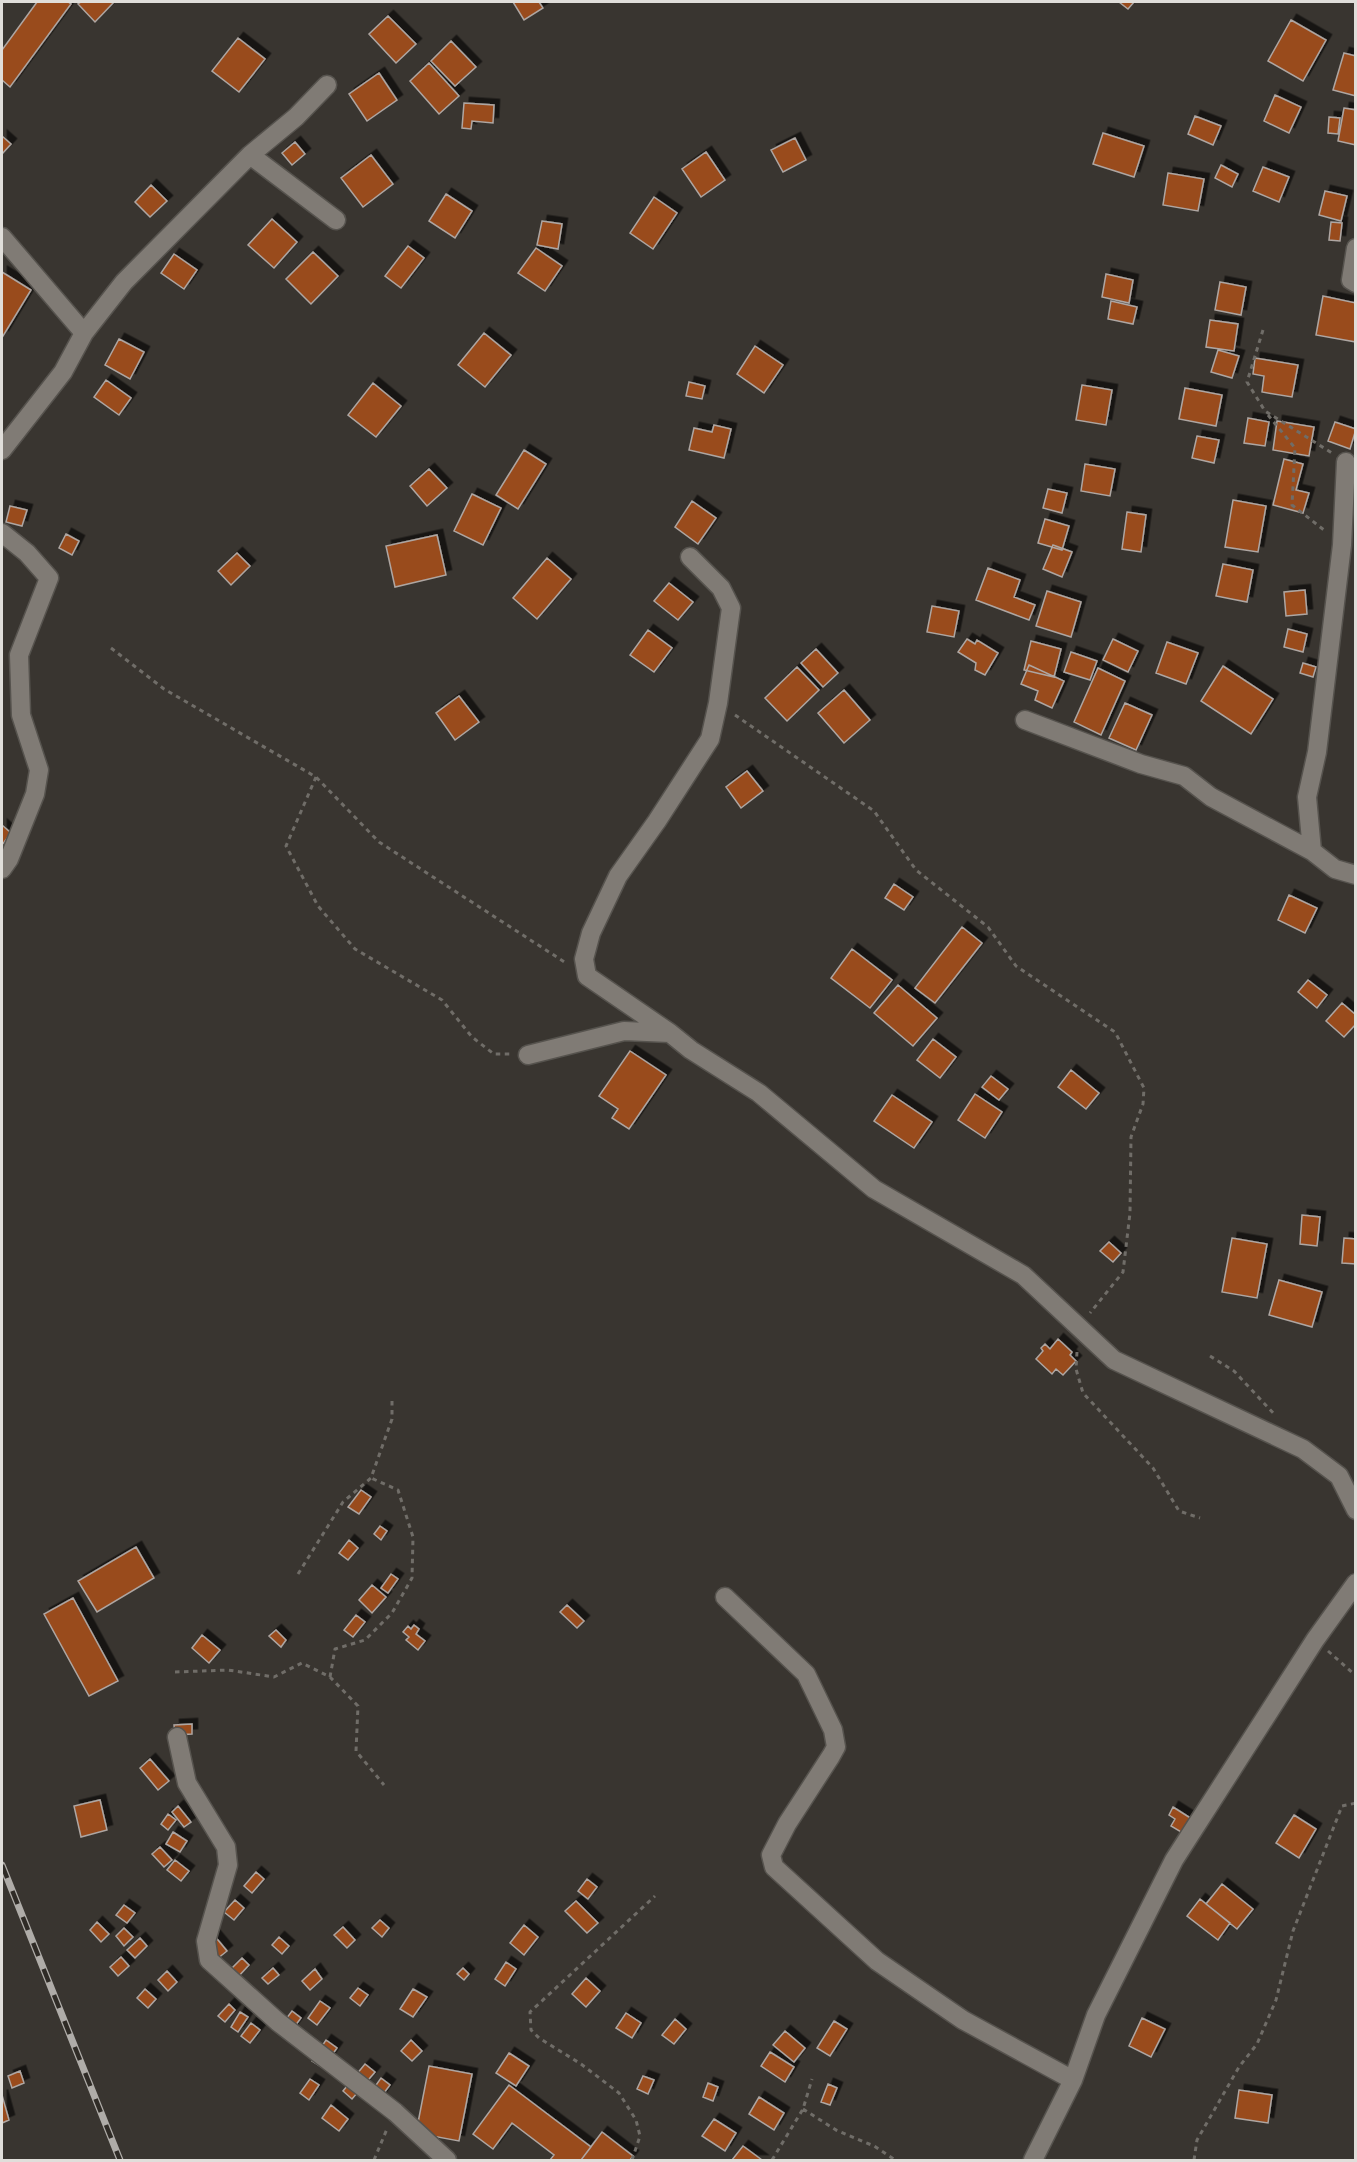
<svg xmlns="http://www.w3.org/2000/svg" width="1357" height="2162" font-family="'Public Sans',sans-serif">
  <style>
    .building { fill: #994b1d; stroke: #aea6a2; stroke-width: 1.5; filter: url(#shadow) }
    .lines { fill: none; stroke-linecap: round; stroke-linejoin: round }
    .minor-casing { stroke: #56534e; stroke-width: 21 }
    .path { stroke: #706d68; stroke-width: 3; stroke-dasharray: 4.5 4.5; stroke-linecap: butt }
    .minor { stroke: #807b75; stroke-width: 18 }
    .rail-casing { stroke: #afaca8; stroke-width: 7 }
    .rail { stroke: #2f2b26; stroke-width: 4.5; stroke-dasharray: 14; stroke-linecap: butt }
  </style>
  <defs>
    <filter id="shadow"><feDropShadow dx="5.5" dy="-5.5" stdDeviation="0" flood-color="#0009"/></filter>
  </defs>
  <rect width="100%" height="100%" fill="#393530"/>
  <path class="building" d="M37 2H68L71 4 10 87 2 80V50Z
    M81 2H114L95 22 78 4Z
    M513 2H539L543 8 524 20Z
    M1119 2H1134L1128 9Z
    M388 16 416 44 396 63 369 34Z
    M1291 20 1326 40 1303 81 1268 61Z
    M238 38 265 59 239 92 212 71Z
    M451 41 476 67 455 86 431 61Z
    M1344 53 1356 56V96L1333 90Z
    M429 63 459 96 439 114 410 81Z
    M379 73 397 100 367 121 349 94Z
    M1275 95 1301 107 1289 133 1264 121Z
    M464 103 494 105 493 123 472 121 471 129 462 128Z
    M1344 108 1356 110V145L1338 141Z
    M1195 116 1221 126 1213 145 1188 134Z
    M1329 117 1340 118 1338 134 1328 133Z
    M1103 133 1144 146 1134 177 1093 164Z
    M2 136 11 144 2 154Z
    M795 138 806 160 783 172 771 150Z
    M295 142 305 154 292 165 282 153Z
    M706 152 725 180 701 197 682 169Z
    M371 155 393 184 363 207 341 178Z
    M1221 165 1238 174 1232 187 1215 178Z
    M1263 167 1289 177 1279 202 1253 191Z
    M1168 173 1204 179 1198 211 1163 205Z
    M151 185 167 201 150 217 135 202Z
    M1325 191 1347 196 1341 221 1319 215Z
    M446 194 472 211 455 238 429 221Z
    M654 197 677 213 653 249 630 233Z
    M272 219 297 242 274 268 248 245Z
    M542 221 562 224 558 249 537 245Z
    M1331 222 1342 223 1340 241 1329 240Z
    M408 246 424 258 401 288 385 276Z
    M536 248 562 266 545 291 518 273Z
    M313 252 338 276 311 304 286 279Z
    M174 254 197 270 184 289 161 273Z
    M2 272 31 290 3 336 2 335Z
    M1106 274 1133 280 1129 303 1102 297Z
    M1220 282 1246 287 1241 315 1215 310Z
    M1323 296 1356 303V342L1316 335Z
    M1111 301 1137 307 1133 324 1108 319Z
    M1210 320 1238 324 1234 351 1206 347Z
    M484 333 511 355 485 387 458 365Z
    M119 339 144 352 130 379 105 365Z
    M755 346 783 365 764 393 737 374Z
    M1218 350 1239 356 1232 378 1211 372Z
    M1255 358 1298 365 1292 397 1262 392 1264 376 1253 374Z
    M106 380 131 398 119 415 94 397Z
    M689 382 705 386 702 399 686 396Z
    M373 383 401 406 376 437 348 415Z
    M1082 385 1112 390 1106 425 1076 420Z
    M1185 388 1222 395 1216 426 1179 419Z
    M1248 418 1269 422 1265 446 1244 443Z
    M1277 421 1314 427 1309 456 1273 450Z
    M1335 422 1356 429 1350 449 1328 441Z
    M714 425 731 429 724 458 689 450 694 428 712 432Z
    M1197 436 1219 440 1214 463 1192 458Z
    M524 450 546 464 518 509 496 495Z
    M1284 459 1303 464 1296 490 1309 493 1303 513 1273 505Z
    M1085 464 1115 469 1110 496 1081 491Z
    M429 469 447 488 427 506 410 486Z
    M1048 489 1067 493 1062 513 1043 508Z
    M472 494 501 508 483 545 454 531Z
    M1233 500 1266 506 1258 552 1225 547Z
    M692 501 716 518 698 544 675 527Z
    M10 506 27 510 22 526 6 522Z
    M1127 512 1146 515 1141 552 1122 549Z
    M1045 519 1069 526 1062 550 1038 543Z
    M66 534 79 541 72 555 59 548Z
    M437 535 446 575 395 587 386 546Z
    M1053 545 1072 552 1062 577 1043 569Z
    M237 553 250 566 231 585 218 571Z
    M547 558 571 579 537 619 513 598Z
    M1223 564 1253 570 1247 602 1216 596Z
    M988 568 1020 580 1014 597 1035 605 1029 620 976 600Z
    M669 583 693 602 678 620 654 601Z
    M1305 590 1307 614 1286 616 1284 592Z
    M1047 591 1081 602 1071 637 1036 626Z
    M932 606 959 611 954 637 927 632Z
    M1288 629 1307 634 1303 652 1284 647Z
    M648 630 672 648 654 672 630 655Z
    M967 639 975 644 977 640 998 653 985 675 975 670 976 663 958 652Z
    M1113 639 1138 651 1128 672 1103 660Z
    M1031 641 1061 649 1054 677 1024 670Z
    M1167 642 1198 653 1186 684 1156 673Z
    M816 649 838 673 823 687 801 663Z
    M1071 652 1097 661 1090 680 1064 672Z
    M1303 663 1316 667 1313 677 1300 673Z
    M1029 665 1064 681 1052 708 1035 700 1038 691 1021 684Z
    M1223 666 1273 699 1251 734 1201 701Z
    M797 667 819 690 787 721 765 698Z
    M1098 668 1125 681 1101 735 1074 722Z
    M844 690 870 720 844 743 818 713Z
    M459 696 479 722 455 740 436 713Z
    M1125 703 1152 715 1136 750 1109 738Z
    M747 771 763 791 741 808 726 787Z
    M2 825 11 833 2 845Z
    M894 884 913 897 904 910 885 898Z
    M1289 895 1317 908 1305 933 1278 920Z
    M962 927 982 943 935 1003 915 988Z
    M852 949 892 980 870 1008 831 978Z
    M1308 980 1327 995 1317 1008 1298 992Z
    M898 985 937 1018 913 1046 874 1013Z
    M1342 1003 1356 1015V1024L1344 1037 1326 1021Z
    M933 1039 956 1057 940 1078 917 1060Z
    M630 1051 666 1075 629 1129 612 1118 618 1109 599 1096Z
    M1071 1070 1099 1093 1086 1109 1058 1087Z
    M991 1076 1008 1089 999 1100 982 1087Z
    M975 1094 1002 1112 985 1138 958 1120Z
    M892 1095 932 1122 914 1148 874 1121Z
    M1302 1215 1320 1217 1317 1246 1300 1244Z
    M1232 1238 1267 1244 1257 1298 1222 1292Z
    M1344 1238 1356 1239V1264L1342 1263Z
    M1109 1242 1121 1253 1113 1262 1100 1251Z
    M1279 1280 1322 1292 1312 1327 1269 1315Z
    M1058 1339 1072 1352 1070 1355 1076 1361 1063 1375 1056 1369 1052 1374 1036 1359 1043 1351 1041 1348 1045 1344 1050 1349Z
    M361 1490 371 1497 359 1514 348 1507Z
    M380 1526 387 1531 381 1540 374 1534Z
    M349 1540 358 1548 348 1560 339 1553Z
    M136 1547 154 1578 97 1612 78 1581Z
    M391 1574 398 1579 388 1593 381 1588Z
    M372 1585 386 1597 372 1613 359 1600Z
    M73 1598 118 1681 89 1696 44 1614Z
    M567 1605 584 1621 577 1628 560 1612Z
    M356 1615 365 1622 353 1637 344 1630Z
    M414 1625 419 1629 416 1634 425 1641 418 1650 406 1640 409 1637 403 1632 408 1626 411 1629Z
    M276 1630 286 1640 281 1647 269 1636Z
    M202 1635 220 1650 209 1663 192 1648Z
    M192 1724V1734L175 1735 174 1725Z
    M150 1759 169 1781 158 1790 140 1768Z
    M100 1800 107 1830 81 1837 74 1806Z
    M178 1806 191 1822 184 1827 172 1812Z
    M1173 1807 1203 1826 1186 1835 1171 1826 1175 1819 1169 1815Z
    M168 1814 176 1820 168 1830 161 1824Z
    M1294 1815 1316 1829 1299 1858 1276 1843Z
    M173 1832 187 1841 180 1852 166 1844Z
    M160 1847 172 1860 164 1867 152 1854Z
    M175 1860 189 1871 181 1881 167 1870Z
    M256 1872 264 1879 252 1893 244 1886Z
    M587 1879 597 1887 588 1899 578 1891Z
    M1222 1884 1253 1909 1237 1929 1206 1904Z
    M1200 1899 1230 1923 1218 1940 1187 1916Z
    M235 1900 244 1908 234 1920 224 1912Z
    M576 1901 598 1923 587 1933 565 1911Z
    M124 1905 135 1913 127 1923 116 1915Z
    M380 1920 389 1928 382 1937 372 1928Z
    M97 1922 109 1934 101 1942 90 1930Z
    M524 1925 538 1937 524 1955 510 1943Z
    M343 1927 355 1940 347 1948 334 1935Z
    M124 1928 133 1937 124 1946 116 1936Z
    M213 1934 227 1951 212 1963Z
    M279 1937 289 1946 282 1954 272 1945Z
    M140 1938 147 1946 135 1958 127 1950Z
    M121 1957 129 1966 118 1976 110 1967Z
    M242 1958 249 1965 237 1978 229 1971Z
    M506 1962 516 1969 505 1986 495 1979Z
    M273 1968 279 1975 268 1984 262 1978Z
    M463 1968 469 1974 464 1980 457 1974Z
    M315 1969 322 1979 310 1990 302 1981Z
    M167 1971 177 1982 168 1991 158 1980Z
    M586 1978 600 1991 586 2007 572 1994Z
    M358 1988 368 1995 360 2006 350 1998Z
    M145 1989 156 1999 148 2008 137 1998Z
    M413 1989 427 1997 413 2017 400 2009Z
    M320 2001 330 2008 317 2025 308 2018Z
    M229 2004 235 2010 225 2022 218 2016Z
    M292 2011 301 2018 289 2034 280 2027Z
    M240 2012 248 2017 238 2032 231 2027Z
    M626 2013 641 2023 632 2038 616 2028Z
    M1142 2018 1165 2029 1151 2057 1129 2046Z
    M675 2019 686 2029 674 2044 662 2035Z
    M834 2021 847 2029 830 2056 817 2048Z
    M251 2023 260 2030 250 2043 241 2036Z
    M785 2031 805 2048 794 2062 773 2045Z
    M326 2040 337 2048 323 2068 312 2061Z
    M411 2040 422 2051 412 2061 401 2051Z
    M770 2052 794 2067 785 2082 761 2066Z
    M509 2053 529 2066 516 2086 496 2073Z
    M365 2064 375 2072 352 2099 343 2091Z
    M429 2066 472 2074 459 2141 416 2133Z
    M20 2071 24 2083 12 2088 8 2076Z
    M643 2076 654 2080 648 2094 637 2089Z
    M381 2078 390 2085 378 2101 369 2095Z
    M310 2079 319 2085 309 2100 300 2093Z
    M708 2083 718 2087 713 2101 703 2097Z
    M828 2084 837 2088 830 2105 821 2102Z
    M509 2085 591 2147 581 2160H550L554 2155 512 2123 493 2149 473 2134Z
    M1239 2090 1272 2095 1268 2123 1235 2118Z
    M2 2095 9 2120 2 2123Z
    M759 2097 784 2113 774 2130 749 2114Z
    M331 2105 348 2119 339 2131 322 2118Z
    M714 2119 736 2133 725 2151 702 2136Z
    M602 2132 633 2156 630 2160H581Z
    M743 2146 762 2160H732Z"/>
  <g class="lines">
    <defs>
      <path id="minor" d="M250 155 296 117 327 85
        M2 237 84 333
        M1356 248 1351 280 1356 283
        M2 450 63 372 84 333 124 282 250 155 336 220
        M2 533 27 553 49 578 19 655 21 715 39 770 35 794 9 859 2 869
        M1025 720 1141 764 1184 776 1211 797 1312 851 1335 869 1356 875
        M1312 851 1307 797 1317 752 1342 545 1346 462
        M670 1033 587 976 584 959 591 933 618 876 657 821 710 739 718 703 731 608 721 588 690 557
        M528 1055 624 1031 670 1033 691 1050 759 1093 874 1189 1023 1275 1114 1360 1303 1449 1339 1476 1356 1510
        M725 1597 806 1674 833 1730 836 1747 831 1756 787 1824 771 1855 774 1867 877 1961 963 2020 1073 2080
        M177 1737 187 1783 226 1847 228 1865 206 1941 209 1960 278 2022 395 2112 447 2160
        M1033 2160 1073 2080 1096 2015 1174 1860 1315 1640 1356 1583"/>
    </defs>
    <use href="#minor" class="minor-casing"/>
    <path class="path" d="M1263 330 1247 382 1265 411 1332 453
      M1268 415 1295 448 1292 505 1324 530
      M111 648 164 689 316 777 379 842 566 963
      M735 715 874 811 916 870 988 927 1016 966 1115 1032 1144 1088 1143 1104 1131 1137 1130 1213 1123 1272 1090 1313
      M316 777 286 846 318 906 355 949 442 1000 472 1037 494 1054H512
      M1077 1352 1076 1369 1083 1393 1153 1468 1179 1511 1200 1518
      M1210 1356 1234 1371 1275 1415
      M298 1574 343 1502 371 1478 392 1419V1399
      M1328 1651 1356 1676
      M175 1672 228 1670 274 1677 302 1663 330 1677 358 1706 356 1751 384 1785
      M330 1677 335 1649 365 1640 392 1613 412 1578 413 1537 398 1490 371 1478
      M803 2109 836 2130 874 2146 895 2160
      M374 2160 387 2129
      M632 2160 640 2136 636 2120 619 2093 581 2064 539 2038 531 2030 530 2012 655 1896
      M772 2160 803 2109 812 2079
      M1194 2160 1197 2140 1239 2067 1257 2044 1276 2000 1293 1931 1342 1806 1356 1803"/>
    <use href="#minor" class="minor"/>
    <defs>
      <path id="rail" d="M2 1865 120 2160"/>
    </defs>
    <use href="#rail" class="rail-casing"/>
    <use href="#rail" class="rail"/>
  </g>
  <rect width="1357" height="2162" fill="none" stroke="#e0deda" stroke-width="6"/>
</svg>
